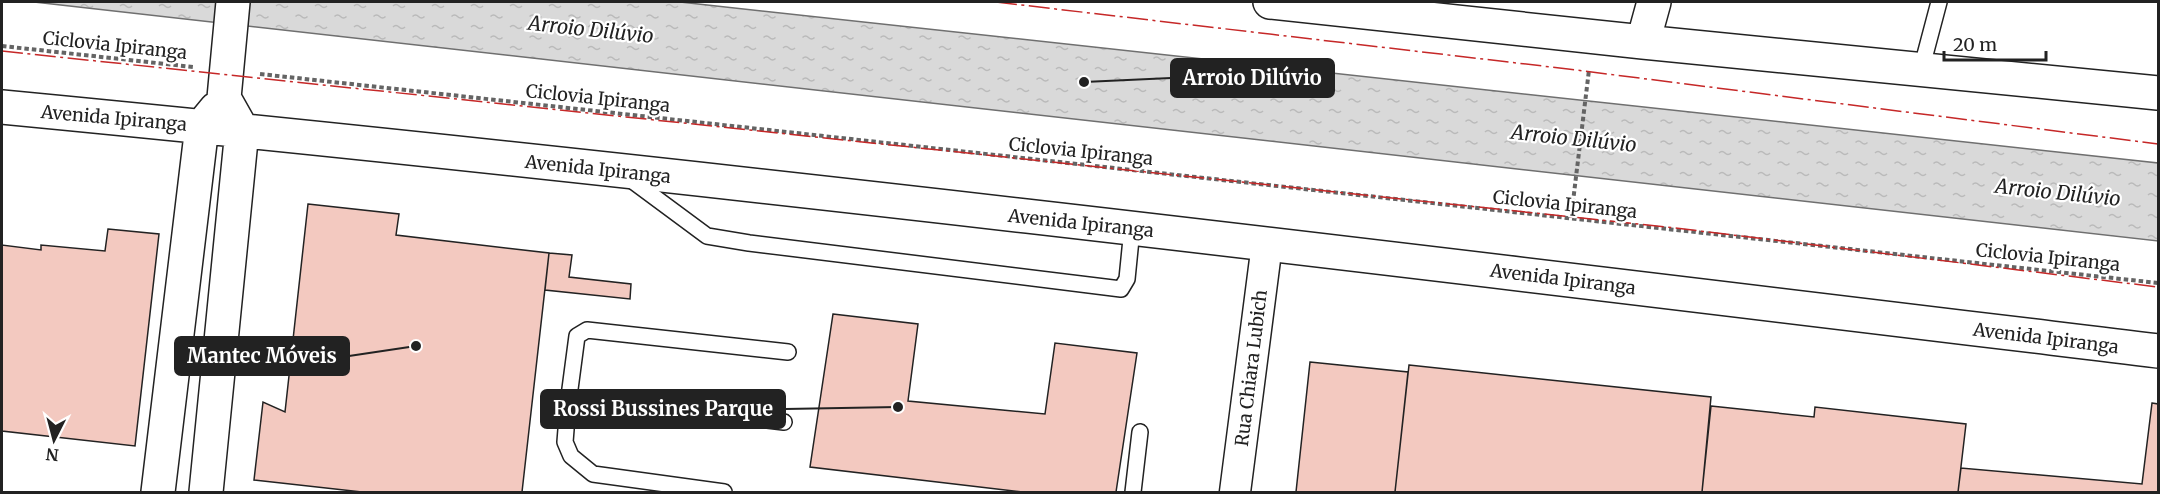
<svg xmlns="http://www.w3.org/2000/svg" width="2160" height="494" font-family="Merriweather,serif">
  <style>
    .water { fill: url(#water-ripples); stroke: #6f6f6f; stroke-width: 1.5 }
    .building { fill: #f3c9c0; stroke: #222; stroke-width: 1.5 }
    .lines { fill: none; stroke-linecap: round; stroke-linejoin: round }
    .lane-casing { stroke: #222; stroke-width: 18 }
    .street-casing { stroke: #222; stroke-width: 33 }
    .secondary-casing { stroke: #222; stroke-width: 36 }
    .path { stroke: #646464; stroke-width: 4; stroke-dasharray: 4.5 3; stroke-linecap: butt }
    .lane { stroke: #fff; stroke-width: 15 }
    .street { stroke: #fff; stroke-width: 30 }
    .secondary { stroke: #fff; stroke-width: 33 }
    .power { stroke: #c62828; stroke-width: 1.5; stroke-dasharray: 21 4.5 3 4.5; stroke-linecap: butt }
    .labels { text-anchor: middle; dominant-baseline: central; stroke-width: 4.5; stroke-linejoin: round; paint-order: stroke }
    .street-label { font-size: 18px; fill: #222; stroke: #fff }
    .water-label { font-size: 20px; font-style: italic; fill: #222; stroke: #fff }
    .leader { fill: none; stroke: #222; stroke-width: 2 }
    .callout-dot { fill: #222; stroke: #fff; stroke-width: 2 }
    .callout { fill: #222; stroke: #222; stroke-width: 2 }
    .callout-label { font-size: 20px; text-anchor: middle; font-weight: bold; fill: #fff }
  </style>
  <defs>
    <pattern id="water-ripples" width="26" height="14" patternUnits="userSpaceOnUse" patternTransform="scale(1.5)"><rect width="26" height="14" fill="#d9d9d9"/><path d="M2 4q2-2 4 0t4 0M15 11q2-2 4 0t4 0" fill="none" stroke="#bababa"/></pattern>
  </defs>
  <rect width="100%" height="100%" fill="#fff"/>
  <path class="water" d="M34 2H680L2158 163V241Z"/>
  <path class="building" d="M308 204 399 214 396 235 549 253 522 492H362L254 480 263 402 285 412Z
    M108 229 159 234 135 446 2 431V245L41 250V245L105 251Z
    M549 253 572 255 569 277 631 284 630 299 545 290Z
    M833 314 918 324 908 401 1045 414 1055 343 1137 353 1116 492H1023L810 467Z
    M1310 362 1408 372 1395 492H1296Z
    M1409 365 1711 397 1702 492H1395Z
    M2152 403 2158 404V492H1958L1961 468 2142 484Z
    M1711 406 1814 417 1815 407 1966 424 1958 492H1702Z"/>
  <g class="lines">
    <defs>
      <path id="lane" d="M1921 70 1939 2
        M630 179 707 236 749 243 1121 289 1127 279 1132 229
        M568 404 577 336 587 330 788 352
        M724 492 593 474 571 456 565 442 568 404 574 399 586 398 784 422
        M1133 492 1140 432"/>
      <path id="street" d="M1235 492 1267 244"/>
      <path id="secondary" d="M1270 2 1643 42 2158 93
        M1643 42 1654 2
        M2 107C722 176 1440 264 2158 351
        M158 492 202 126 216 109
        M206 492 242 130 224 98 233 2"/>
    </defs>
    <use href="#lane" class="lane-casing"/>
    <use href="#street" class="street-casing"/>
    <use href="#secondary" class="secondary-casing"/>
    <path class="path" d="M2 46 193 67
      M260 74 2158 283
      M1571 218 1589 70"/>
    <use href="#lane" class="lane"/>
    <use href="#street" class="street"/>
    <use href="#secondary" class="secondary"/>
    <path class="power" d="M996 2 1568 69 2158 144
      M2 51 1667 227 2158 287"/>
  </g>
  <g class="labels">
    <g class="street-label">
      <text transform="translate(115 45) rotate(6)">Ciclovia Ipiranga</text>
      <text transform="translate(598 98) rotate(6)">Ciclovia Ipiranga</text>
      <text transform="translate(114 118) rotate(5)">Avenida Ipiranga</text>
      <text transform="translate(1081 151) rotate(6)">Ciclovia Ipiranga</text>
      <text transform="translate(598 169) rotate(6)">Avenida Ipiranga</text>
      <text transform="translate(1565 204) rotate(6)">Ciclovia Ipiranga</text>
      <text transform="translate(1081 223) rotate(6)">Avenida Ipiranga</text>
      <text transform="translate(2048 257) rotate(6)">Ciclovia Ipiranga</text>
      <text transform="translate(1563 279) rotate(7)">Avenida Ipiranga</text>
      <text transform="translate(2046 338) rotate(7)">Avenida Ipiranga</text>
      <text transform="translate(1251 368) rotate(-83)">Rua Chiara Lubich</text>
    </g>
    <g class="water-label">
      <text transform="translate(591 29) rotate(6)">Arroio Dilúvio</text>
      <text transform="translate(1574 138) rotate(6)">Arroio Dilúvio</text>
      <text transform="translate(2058 192) rotate(6)">Arroio Dilúvio</text>
    </g>
  </g>
  <path class="leader" d="M1084 82L1171 78M416 346L349 356M898 407L785 409"/>
  <g class="callout-dot">
    <circle cx="1084" cy="82" r="6"/>
    <circle cx="416" cy="346" r="6"/>
    <circle cx="898" cy="407" r="6"/>
  </g>
  <g class="callout">
    <rect x="1171" y="59" width="163" height="38" rx="6"/>
    <rect x="175" y="337" width="174" height="38" rx="6"/>
    <rect x="541" y="390" width="244" height="38" rx="6"/>
  </g>
  <g class="callout-label">
    <text x="1252" y="85">Arroio Dilúvio</text>
    <text x="262" y="363">Mantec Móveis</text>
    <text x="663" y="416">Rossi Bussines Parque</text>
  </g>
  <rect width="2160" height="494" fill="none" stroke="#222222" stroke-width="6"/>
  <g transform="translate(54 440) rotate(186)" stroke="#ffffff" stroke-width="4.5" paint-order="stroke">
  <path d="M0-4.5L10 22L0 15L-10 22Z" fill="#222222"/>
  <text y="-9" font-size="16" font-weight="bold" text-anchor="middle" fill="#222222">N</text>
  </g>
  <path d="M1944 51v9h102v-9" fill="none" stroke="#222222" stroke-width="3"/>
  <text x="1953" y="51" font-size="18" fill="#222222" stroke="#ffffff" stroke-width="4.5" paint-order="stroke">20 m</text>
</svg>
